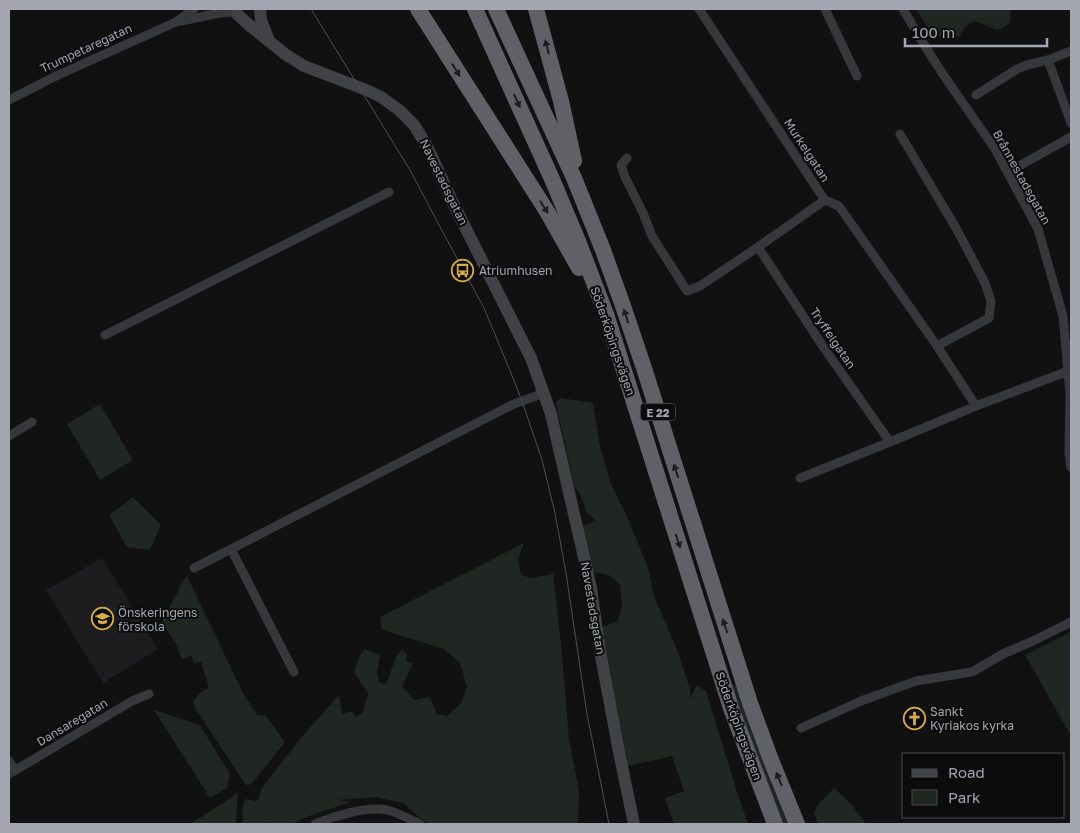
<svg xmlns="http://www.w3.org/2000/svg" width="1080" height="833" font-family="'Golos Text',sans-serif">
  <style>
    .built { fill: #1d1d1f }
    .green { fill: #202621 }
    .lines { fill: none; stroke-linecap: round; stroke-linejoin: round }
    .street { stroke: #37383b; stroke-width: 9 }
    .secondary { stroke: #414246; stroke-width: 12 }
    .highway { stroke: #5f6167; stroke-width: 16 }
    .tram { stroke: #4e4f53; stroke-width: 1 }
    .oneway { fill: #1d1d1f }
    .labels { text-anchor: middle; dominant-baseline: central; stroke-width: 4; stroke-linejoin: round; paint-order: stroke }
    .shield { fill: #0c0c0d; stroke: #767880; stroke-width: 1 }
    .shield-label { font-size: 11px; font-weight: bold; fill: #a4a7b1 }
    .street-label { font-size: 12px; fill: #a4a7b1; stroke: #0c0c0d }
    .poi-label { font-size: 12px; fill: #a4a7b1; stroke: #0c0c0d; text-anchor: start }
  </style>
  <rect width="100%" height="100%" fill="#111112"/>
  <path class="built" d="M102 558 158 649 103 683 46 590Z"/>
  <path class="green" d="M916 9H1010L1011 15 1010 22 1006 26 997 30 975 21 966 25 960 36 952 39 932 34Z
    M560 398 593 403 600 447 611 484 629 521 648 568 654 596 678 652 690 689V699L697 685 706 691 737 792 748 824H674L665 798 684 791 672 756 628 766 601 627 617 622 622 607 620 585 609 575 593 572 582 526 596 521 587 513 580 494 574 485 556 403Z
    M100 404 133 460 100 480 67 424Z
    M133 497 161 525 150 550 127 547 109 515Z
    M524 543 518 560 521 575 531 578 553 574 561 643 569 739 579 791 578 824H429L420 818 403 803 376 797 337 800 351 802 309 816 292 824H268L267 822 264 824H243C242 816 242 808 245 799L255 801 259 799V796L262 788 299 740 339 695 342 714 351 711 356 717 363 712 368 694 354 672 359 657 365 649 380 656 377 673 379 682 385 684C393 673 392 658 402 650L407 654 406 661 413 664 402 686 414 700 430 697 437 714 447 716 461 703 467 687 460 663 444 649 392 633 382 629 380 617Z
    M187 576 243 693 257 715 266 716 285 742 254 781 249 785H246L195 708 193 701 202 691 208 689V684L201 662 194 663 191 656 182 659 176 644 162 622 183 581Z
    M1071 632V736L1025 655Z
    M735 684 738 687 791 824H783L756 755 733 690V686Z
    M154 710 200 725 230 774 227 788 210 798Z
    M834 788 852 805 866 824H818L814 813 818 805Z
    M238 791 236 824H190L232 797Z"/>
  <g class="lines">
    <path class="street" d="M699 9 820 193 825 200 839 206 937 346 976 406
      M825 9 857 76
      M903 9 920 38 942 73 995 149 1038 229 1063 316 1070 395 1069 453 1071 467
      M181 21 220 13 232 12
      M1048 60 1071 123
      M976 95 1017 69 1027 65 1048 60 1071 51
      M9 100 56 76 176 22 194 9
      M900 134 956 228 985 283 991 301 989 318 937 346
      M627 158 621 165 625 177 643 213 652 236 687 291 700 286 758 247 824 348 890 442
      M1008 172 1071 137
      M758 247 825 200
      M105 335 389 192
      M9 436 32 422
      M800 478 890 442 976 406 1071 370
      M231 549 294 672
      M194 568 514 404 544 393
      M801 728 861 701 916 681 972 672 1003 654 1033 641 1071 622
      M9 761 15 770
      M9 774 132 701 149 694
      M315 824C334 816 367 806 387 810 399 813 409 819 420 824"/>
    <path class="secondary" d="M260 9 261 20 269 41
      M237 14 249 25 285 54 304 66 369 91 381 97 399 110 414 125 427 146 452 201 531 358 551 414 591 588 600 651 620 757 634 824"/>
    <path class="highway" d="M418 9 548 213 579 268
      M475 9 552 179 578 241 606 314 732 711 775 824
      M496 9 574 178 603 250 623 306 644 368 750 703 771 760 797 824
      M536 9 561 101 574 161"/>
    <path class="tram" d="M311 9 410 170 439 225 484 308 511 373 522 401 542 460 555 513 566 573 587 714 609 824"/>
  </g>
  <defs><path id="oneway-solid" d="M-6-.8H1V-3.2L6.5 0L1 3.2V.8H-6Z" transform="scale(1.25)"/></defs>
  <g class="oneway">
    <use href="#oneway-solid" transform="translate(547 47) rotate(-105)"/>
    <use href="#oneway-solid" transform="translate(456 70) rotate(58)"/>
    <use href="#oneway-solid" transform="translate(517 101) rotate(66)"/>
    <use href="#oneway-solid" transform="translate(544 207) rotate(57)"/>
    <use href="#oneway-solid" transform="translate(626 316) rotate(-108)"/>
    <use href="#oneway-solid" transform="translate(676 471) rotate(-108)"/>
    <use href="#oneway-solid" transform="translate(678 541) rotate(72)"/>
    <use href="#oneway-solid" transform="translate(725 626) rotate(-108)"/>
    <use href="#oneway-solid" transform="translate(779 779) rotate(-112)"/>
  </g>
  <defs>
    <symbol id="bus-ring" viewBox="-11 -11 22 22"><circle r="9.5" fill="#0c0c0d" stroke="#daae40" stroke-width="1.5"/><path d="M-5-6H5V4H4V6H2V4H-2V6H-4V4H-5ZM-3.5-4V0h7V-4ZM-3.5 1.2v1.5H-2V1.2ZM2 1.2v1.5H3.5V1.2Z" fill="#daae40"/></symbol>
    <symbol id="school-ring" viewBox="-11 -11 22 22"><circle r="9.5" fill="#0c0c0d" stroke="#daae40" stroke-width="1.5"/><path d="M0-5L7-2L0 1L-7-2ZM-4 1L0 2.5L4 1V4Q0 6-4 4Z" fill="#daae40"/></symbol>
    <symbol id="church-ring" viewBox="-11 -11 22 22"><circle r="9.5" fill="#0c0c0d" stroke="#daae40" stroke-width="1.5"/><path d="M-1.2-6h2.4v3.5h3.3v2.4h-3.3V6h-2.4V-.1h-3.3v-2.4h3.3Z" fill="#daae40"/></symbol>
  </defs>
  <g fill-rule="evenodd">
    <use href="#bus-ring" x="450" y="258" width="25" height="25"/>
    <use href="#school-ring" x="90" y="606" width="25" height="25"/>
    <use href="#church-ring" x="902" y="706" width="25" height="25"/>
  </g>
  <g class="labels">
    <rect class="shield" x="640.5" y="403.5" width="35" height="17" rx="4"/>
    <g class="shield-label">
      <text x="658" y="412">E 22</text>
    </g>
    <g class="street-label">
      <text transform="translate(86 48) rotate(-25)">Trumpetaregatan</text>
      <text transform="translate(807 150) rotate(57)">Murkelgatan</text>
      <text transform="translate(1022 177) rotate(61)">Brånnestadsgatan</text>
      <text transform="translate(444 182) rotate(64)">Navestadsgatan</text>
      <text transform="translate(833 338) rotate(56)">Tryffelgatan</text>
      <text transform="translate(613 341) rotate(71)">Söderköpingsvägen</text>
      <text transform="translate(593 608) rotate(80)">Navestadsgatan</text>
      <text transform="translate(72 722) rotate(-31)">Dansaregatan</text>
      <text transform="translate(739 726) rotate(70)">Söderköpingsvägen</text>
    </g>
    <g class="poi-label">
      <text x="479" y="270">Atriumhusen</text>
      <text x="118" y="612">Önskeringens<tspan x="118" dy="14">förskola</tspan></text>
      <text x="930" y="711">Sankt<tspan x="930" dy="14">Kyriakos kyrka</tspan></text>
    </g>
  </g>
  <rect width="1080" height="833" fill="none" stroke="#a4a7b1" stroke-width="20"/>
  <rect x="902" y="753" width="162" height="65" fill="#0c0c0d" stroke="#494a4f"/>
  <rect x="912" y="769" width="25" height="8" fill="#414246" stroke="#494a4f"/>
  <text x="948" y="778" font-size="15" fill="#a4a7b1">Road</text>
  <rect x="912" y="790" width="25" height="15" fill="#202621" stroke="#494a4f"/>
  <text x="948" y="803" font-size="15" fill="#a4a7b1">Park</text>
  <path d="M905 38v8h142v-8" fill="none" stroke="#a4a7b1" stroke-width="2.5"/>
  <text x="912" y="38" font-size="15" fill="#a4a7b1" stroke="#0c0c0d" stroke-width="4" paint-order="stroke">100 m</text>
</svg>
